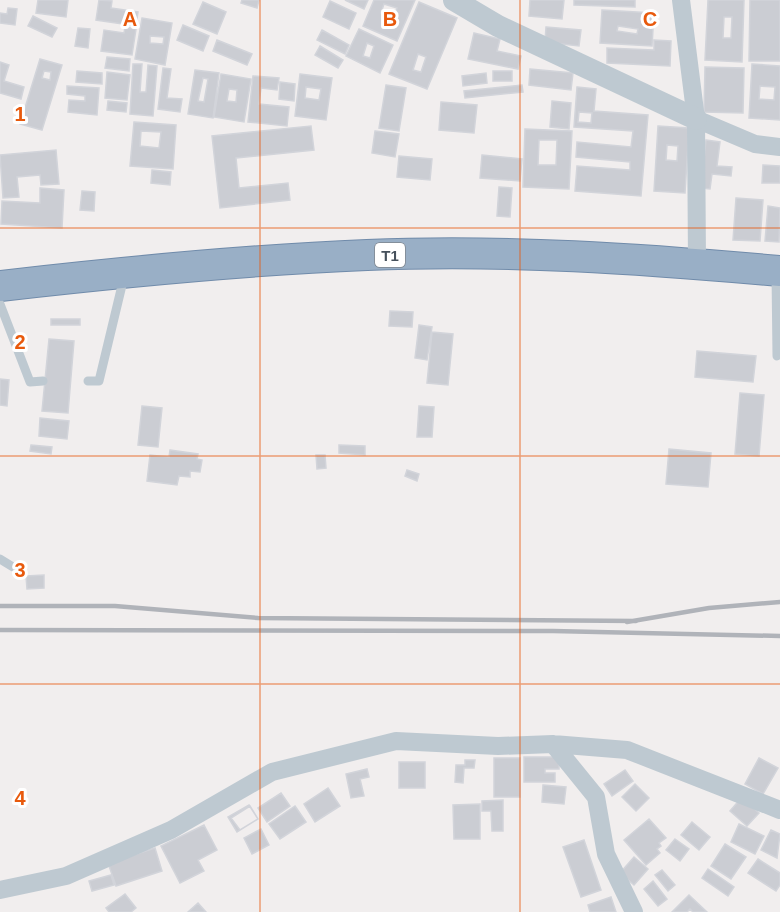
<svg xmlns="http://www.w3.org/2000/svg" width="780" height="912" font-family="Helvetica,sans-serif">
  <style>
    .building { fill: #cbcdd3; stroke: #d2d4da; stroke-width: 1.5; fill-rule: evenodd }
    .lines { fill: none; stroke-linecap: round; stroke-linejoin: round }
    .trunk-casing { stroke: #708baa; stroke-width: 32 }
    .service { stroke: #bec9d1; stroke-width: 9 }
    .minor { stroke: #bec9d1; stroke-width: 18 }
    .tertiary { stroke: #bec9d1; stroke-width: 22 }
    .trunk { stroke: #99afc6; stroke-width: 30 }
    .rail { stroke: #b0b3b9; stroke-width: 4.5 }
    .grid { fill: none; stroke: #e8590c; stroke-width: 1.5; stroke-opacity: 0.55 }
    .labels { text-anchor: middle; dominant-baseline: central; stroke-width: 6; stroke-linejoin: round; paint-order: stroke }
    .shield { fill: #fff; stroke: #7e858d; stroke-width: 1.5 }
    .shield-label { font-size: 15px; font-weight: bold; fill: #46515c }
    .grid-label { font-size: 20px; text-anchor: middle; font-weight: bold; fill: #e8590c; stroke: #fff; stroke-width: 6; stroke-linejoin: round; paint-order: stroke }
  </style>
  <rect width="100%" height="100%" fill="#f1eeee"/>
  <path class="building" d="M38 0H68L66 17 36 13Z
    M99 0 112 1 111 8 138 12 136 26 96 20Z
    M242 0H259L257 8 241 3Z
    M345 0H368L364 9Z
    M374 0H415L397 41 363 26ZM384 4 397 8 394 17 381 13Z
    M530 0H564L562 19 529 16Z
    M574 0H635V7L574 5Z
    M708 0H744L742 62 705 60ZM724 17H732L731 38H723Z
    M750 0H780V61H749Z
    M330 1 356 13 349 29 323 17Z
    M203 2 226 12 217 34 193 24Z
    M419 2 457 18 427 89 389 74ZM418 54 426 57 421 72 413 70Z
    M8 8 17 9 15 25 0 23V13L7 14Z
    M602 10 654 13 652 46 600 43ZM618 26 638 29 637 34 617 31Z
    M33 16 57 28 52 37 28 26Z
    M142 18 172 23 165 65 135 59ZM150 36 164 37 163 44 150 43Z
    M183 25 209 36 203 51 177 40Z
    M125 27 136 29 132 55 101 51 104 30 124 33Z
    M546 27 581 30 579 46 545 42Z
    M78 28 90 29 88 48 75 46Z
    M359 29 393 45 380 73 346 56ZM367 43 374 46 370 58 363 56Z
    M322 30 349 45 345 54 317 40Z
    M474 33 500 39 497 51 521 56 518 69 468 59Z
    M217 40 252 54 247 65 213 51Z
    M654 40 671 41 670 66 607 63V48L654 50Z
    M320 46 343 60 338 68 315 55Z
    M107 57 130 59 129 71 105 68Z
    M40 59 62 65 42 130 20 124ZM44 71 51 72 50 80 42 78Z
    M0 62 9 65 4 81 24 87 21 99 0 93Z
    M133 64H142L140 92H146L148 65 157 66 153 116 130 114Z
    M752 64 780 66V120L749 118ZM760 86 775 87 774 100 759 99Z
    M705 67 744 68 743 113 704 112Z
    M163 68 171 69 167 98 182 99 180 112 158 109Z
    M530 69 573 73 571 90 529 85Z
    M195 70 219 73 213 118 188 114ZM203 78 208 79 204 102 198 101Z
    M77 71 102 73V84L76 82Z
    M493 71H512V81H493Z
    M107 72 130 75 127 100 105 98Z
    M486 73 487 83 463 86 462 76Z
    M221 74 251 79 244 122 214 117ZM229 89 237 90 236 102 227 101Z
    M300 74 332 78 326 120 295 116ZM306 87 321 89 319 100 305 98Z
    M253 76 279 78 277 90 261 88 259 104 289 107 287 126 248 122Z
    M280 82 295 84 294 101 279 99Z
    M386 85 406 88 399 131 379 128Z
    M522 85 523 92 465 98 464 91Z
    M67 86 99 88 97 115 68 112 69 100 85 101V96L67 94Z
    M577 87 596 89 594 111 648 115 641 196 575 191 577 166 630 170V162L576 157 577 142 631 147 633 131 574 127ZM579 112 592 113 591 123 578 122Z
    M108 101 127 103 126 112 107 110Z
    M552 101 571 103 569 129 550 127Z
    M441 102 477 105 474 133 439 130Z
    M134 122 176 125 173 169 130 166ZM141 131 161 132 159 148 140 146Z
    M311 126 314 150 236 158 239 188 288 183 290 200 220 208 212 136Z
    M658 126 689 128 685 193 654 191ZM667 145 678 146 677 161 666 160Z
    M525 129 572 131 569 189 523 187ZM539 140H557L556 165H538Z
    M375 131 399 134 395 157 372 153Z
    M706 140 720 142 717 166 732 167 731 176 712 174 710 189 701 188Z
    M56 150 59 184 41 185 40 175 17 177 19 197 3 198 0 155Z
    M482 155 522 159 520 181 480 178Z
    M399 156 432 159 430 180 397 177Z
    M763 165 780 166V183H762Z
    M152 170 171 172 170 185 151 183Z
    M499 187 512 188 510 217 497 216Z
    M40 188 64 190 62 228 1 224 2 201 40 203Z
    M82 191 95 192 94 211 80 210Z
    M736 198 763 200 760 241 733 240Z
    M768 206 780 208 779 242 765 241Z
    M390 311 413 312 412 327 389 326Z
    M51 319H80V325H51Z
    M419 325 432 327 427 360 415 358Z
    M432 332 453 334 448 385 427 383Z
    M49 339 74 341 68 413 42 411Z
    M697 351 756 356 753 382 695 377Z
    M0 379 9 380 7 406 0 405Z
    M740 393 764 395 759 456 735 454Z
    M142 406 162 408 158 447 138 445Z
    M419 406 434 407 432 437H417Z
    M40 418 69 421 67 439 39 436Z
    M31 445 52 447 51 454 30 451Z
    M339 445 365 446V455L339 453Z
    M669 449 711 453 708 487 666 484Z
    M170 450 198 454 197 459 202 460 200 472 190 471V477L179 476 177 485 147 481 150 455 169 457Z
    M316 455H325L326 468 317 469Z
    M407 470 419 474 417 481 405 476Z
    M44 575V588L27 589 26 576Z
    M524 757H559V769H545V773H555V782H524Z
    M494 758H520V797H494Z
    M759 758 778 768 763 794 745 784Z
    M465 760H475L474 768H464L463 783 455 782 456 765H465Z
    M399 762H425V788H399Z
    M367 769 369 777 360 779 364 796 351 798 346 774Z
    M625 770 633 781 612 796 604 784Z
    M635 784 649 798 636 811 622 797Z
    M543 785 566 787 564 804 542 802Z
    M328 788 340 806 315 822 304 804Z
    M281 793 290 806 267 822 258 808Z
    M742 797 759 813 747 826 730 811Z
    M503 800V831H492L491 811H482V801Z
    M480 804V839H454L453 805Z
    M249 805 258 819 237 832 228 817Z
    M250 806 258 819 240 830 231 818Z
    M295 806 306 822 280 839 269 824Z
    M649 819 666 838 659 843 661 846 657 849 660 853 646 865 624 840Z
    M692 822 710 837 699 850 681 835Z
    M739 824 764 836 755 854 731 842Z
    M204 825 217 850 198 860 204 871 180 883 161 846Z
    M261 829 269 845 252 854 244 838Z
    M771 830 780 834 777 858 761 850Z
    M675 839 689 849 680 861 666 850Z
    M584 840 601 890 581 897 563 847Z
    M725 844 746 857 731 879 711 866Z
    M155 848 162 871 116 886 108 863Z
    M634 857 648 869 634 885 620 873Z
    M758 859 780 873V885L776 891 748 873Z
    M708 869 734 887 728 896 702 878Z
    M662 870 675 885 668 891 655 875Z
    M111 875 114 885 92 891 89 881Z
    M653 881 667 899 658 906 644 889Z
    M125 894 136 908 131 912H109L106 908Z
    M689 895 707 912H693L690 909 687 912H672Z
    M611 897 616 912H590L588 905Z
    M198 903 206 912H188Z"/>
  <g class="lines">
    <defs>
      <path id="trunk" d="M0 286C122 272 244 260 367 255 505 249 643 259 780 271"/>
    </defs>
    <use href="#trunk" class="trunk-casing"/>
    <path class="service" d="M776 274 777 356
      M0 304 30 382 43 381
      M88 381H99L124 277
      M0 559 13 567"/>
    <path class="minor" d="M681 0 696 119 697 262
      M696 119 755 144 780 147
      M553 744 596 797 606 854 634 912
      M0 890 66 876 171 830 272 772 396 741 498 746 553 744 627 750 780 810"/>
    <path class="tertiary" d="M454 0 498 26 696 119"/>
    <use href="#trunk" class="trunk"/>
    <path class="rail" d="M0 606H115L258 618 636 621
      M627 622 709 608 780 602
      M0 630 553 631 780 636"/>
  </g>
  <path class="grid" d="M260 0V912M520 0V912M0 228H780M0 456H780M0 684H780"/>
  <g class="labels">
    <rect class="shield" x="375" y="243" width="30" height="24" rx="4.5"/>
    <g class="shield-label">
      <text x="390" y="255">T1</text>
    </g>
  </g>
  <g class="grid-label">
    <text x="130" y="26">A</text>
    <text x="390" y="26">B</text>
    <text x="650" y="26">C</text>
    <text x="20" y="121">1</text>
    <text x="20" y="349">2</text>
    <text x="20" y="577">3</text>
    <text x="20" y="805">4</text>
  </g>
</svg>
